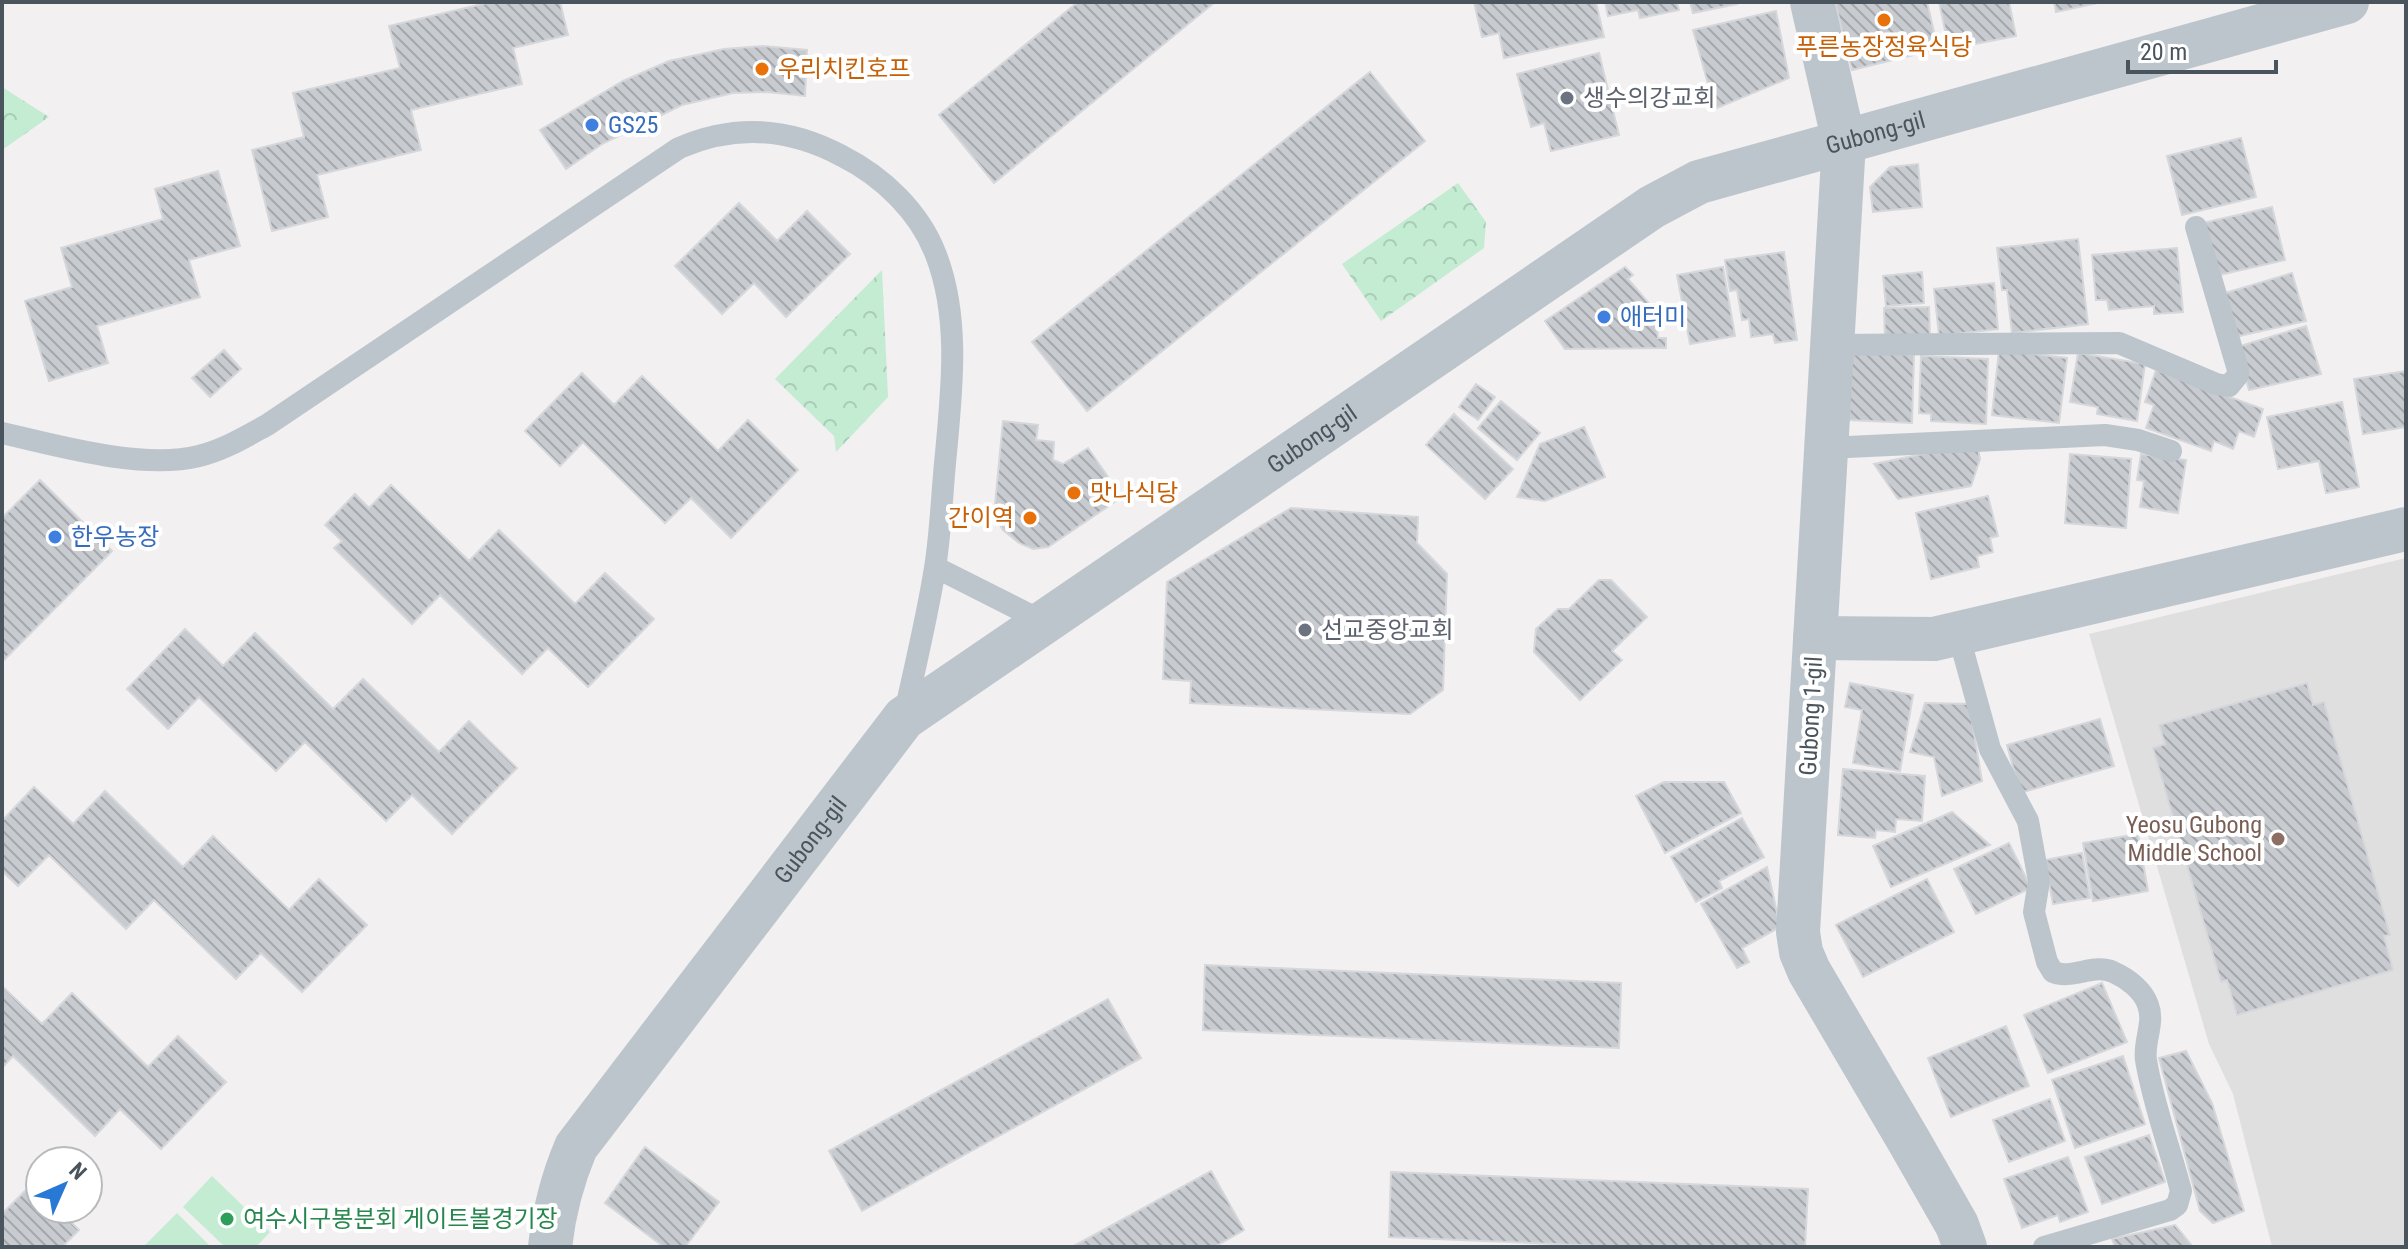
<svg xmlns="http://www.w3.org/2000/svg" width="2408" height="1249" font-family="'Roboto Condensed','Noto Sans KR',sans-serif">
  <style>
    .education { fill: #e0dfe0 }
    .grass { fill: #c3ecd2 }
    .park { fill: url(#park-crowns) }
    .building { fill: url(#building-back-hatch); stroke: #d5d7db; stroke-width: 2 }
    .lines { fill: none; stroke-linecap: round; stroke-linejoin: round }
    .service { stroke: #bdc5cc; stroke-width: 22 }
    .minor { stroke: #bdc5cc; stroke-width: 44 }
    .food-dot { fill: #e8710a; stroke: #fff; stroke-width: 3 }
    .worship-dot { fill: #6b7280; stroke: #fff; stroke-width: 3 }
    .shop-dot { fill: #3f7fe0; stroke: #fff; stroke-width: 3 }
    .education-dot { fill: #8d6e63; stroke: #fff; stroke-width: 3 }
    .leisure-dot { fill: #2e9e5b; stroke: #fff; stroke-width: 3 }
    .labels { text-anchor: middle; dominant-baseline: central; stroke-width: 8; stroke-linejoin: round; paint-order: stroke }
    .food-label { font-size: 24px; fill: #c56008; stroke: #fff; text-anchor: start }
    .worship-label { font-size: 24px; fill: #5b616d; stroke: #fff; text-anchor: start }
    .shop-label { font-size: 24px; fill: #366cbe; stroke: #fff; text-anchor: start }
    .street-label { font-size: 24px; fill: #4a545c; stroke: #fff }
    .education-label { font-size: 24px; fill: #785e54; stroke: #fff; text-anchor: end }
    .leisure-label { font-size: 24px; fill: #27864d; stroke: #fff; text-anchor: start }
  </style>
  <defs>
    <pattern id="park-crowns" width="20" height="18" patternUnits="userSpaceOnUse" patternTransform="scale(2)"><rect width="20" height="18" fill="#c3ecd2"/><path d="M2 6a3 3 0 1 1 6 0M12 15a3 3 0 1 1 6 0" fill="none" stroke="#a9ccb7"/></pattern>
    <pattern id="building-back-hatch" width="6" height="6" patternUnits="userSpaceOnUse" patternTransform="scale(2)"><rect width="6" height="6" fill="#c8cbcf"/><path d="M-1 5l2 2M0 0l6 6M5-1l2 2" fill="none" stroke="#a4a7ab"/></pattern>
  </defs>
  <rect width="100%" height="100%" fill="#f2f0f0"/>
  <path class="education" d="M2406 558V1247H2272L2233 1094 2209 1044 2089 634Z"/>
  <path class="grass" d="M212 1176 270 1232 256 1247H225L183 1207Z
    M177 1213 211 1247H143Z"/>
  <path class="park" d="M2 87 49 117 2 150Z
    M1458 183 1486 222 1484 248 1381 321 1342 264Z
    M882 270 888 397 836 452 834 436 775 379Z"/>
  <path class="building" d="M491 2H560L568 35 513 48 522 84 411 110 421 150 317 175 328 217 272 231 252 150 304 137 293 93 400 68 389 26Z
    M1078 2H1215L994 183 939 115Z
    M1474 2H1596L1604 37 1504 58 1499 33 1482 37Z
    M1605 2H1677L1679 10 1640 18 1638 10 1608 16Z
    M1690 2H1736L1737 4 1693 13Z
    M1835 2H1927L1938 49 1852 70Z
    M1939 2H2009L2016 36 1949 49Z
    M2054 2H2102L2056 12Z
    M1776 11 1789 78 1715 109 1693 30Z
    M763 46 807 50 805 96 767 92 733 93 682 105 602 144 566 169 540 130 623 81 669 61 724 49Z
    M1599 53 1619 135 1551 151 1544 123 1531 127 1517 74Z
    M1370 72 1425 141 1087 411 1032 342Z
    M2241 138 2256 197 2182 215 2167 156Z
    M1918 164 1922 207 1873 212 1870 187 1890 167Z
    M218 171 240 246 189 260 200 297 97 326 108 363 49 381 25 301 72 287 61 248 163 219 155 189Z
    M739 203 777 241 807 211 850 254 786 317 754 283 722 314 675 266Z
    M2272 207 2285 260 2215 276 2203 223Z
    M2078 239 2088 324 2012 333 2007 290H2002L1997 248Z
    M2177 248 2183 312 2154 314V306L2109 310 2107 300H2096L2092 255Z
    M1784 252 1797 340 1775 343 1773 334 1751 337 1749 319 1742 320 1737 290 1730 291 1725 260Z
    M1625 267 1633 275 1628 279 1652 307 1656 317 1658 338H1666V348L1565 349 1545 321Z
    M1723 267 1735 336 1690 344 1677 275Z
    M1922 272 1924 303 1886 306 1883 276Z
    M2292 273 2306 321 2235 337 2222 294Z
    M1994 283 1998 329 1939 336 1934 289Z
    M1929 307 1930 338 1885 339 1884 308Z
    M2306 326 2321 374 2249 390 2237 347Z
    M224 350 241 369 210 397 192 378Z
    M1999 350 2067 358 2059 423 1992 415Z
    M1852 352 1914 355 1912 423 1849 420Z
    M2078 353 2145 364 2137 421 2097 414 2098 407 2070 402Z
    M1921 356 1988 359 1986 424 1931 421V414L1919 413Z
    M2156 370 2263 409 2254 437 2239 431 2233 449 2214 441 2211 451 2146 428 2154 405 2145 402Z
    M2406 371V427L2363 434 2354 379Z
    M582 373 614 405 642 376 718 451 748 420 798 470 731 538 691 498 665 523 583 442 560 466 525 431Z
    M1476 384 1495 397 1478 420 1459 407Z
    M1501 401 1540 433 1517 460 1478 428Z
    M2342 402 2359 487 2326 493 2319 461 2278 469 2267 417Z
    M1454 414 1513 469 1485 499 1426 445Z
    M1003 421 1038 425 1036 440 1054 442 1053 460 1063 464 1088 448 1122 497 1048 547 1033 549 1019 543 1003 530 994 515Z
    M1584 427 1605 477 1545 501 1517 497 1540 444Z
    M1977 443 1980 459 1971 486 1898 499 1874 464Z
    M2070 454 2131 459 2126 528 2065 523Z
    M2141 454 2186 460 2178 513 2140 507 2144 481 2137 480Z
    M40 480 112 551 2 662V518Z
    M391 485 469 561 499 530 575 604 605 573 654 619 588 687 548 648 522 674 440 595 412 624 334 548 342 541 325 525 355 494 369 508Z
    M1988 496 1998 536 1990 538 1993 552 1977 556 1979 567 1931 579 1916 513Z
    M1291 508 1418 517 1417 543 1447 574 1443 690 1410 714 1190 703 1191 681 1163 679 1167 582Z
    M1599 580H1611L1647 617 1612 651 1622 660 1580 700 1534 652 1536 629 1558 609H1569Z
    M185 629 223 666 255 633 333 709 363 679 439 752 469 721 517 768 452 834 412 795 386 821 305 742 276 771 199 697 168 729 127 689Z
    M1850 683 1913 695 1900 771 1853 763 1862 710 1845 707Z
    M2307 683 2313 705 2324 702 2390 935 2384 936 2393 970 2237 1015 2227 980 2221 982 2153 748 2165 744 2159 725Z
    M1925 703 1969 704 1982 781 1942 796 1934 757 1910 752Z
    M2100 719 2114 766 2020 793 2007 745Z
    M1843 769 1925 776 1922 821 1896 819 1895 832 1876 830 1875 838 1838 835Z
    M1664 782H1724L1741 813 1665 853 1636 796Z
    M34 787 73 824 105 791 183 867 213 836 289 910 319 879 367 925 302 992 261 953 236 979 154 900 126 929 49 855 18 886 2 871V821Z
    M1952 812 1990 845 1891 887 1873 846Z
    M1742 818 1764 857 1719 881 1722 888 1696 902 1671 857Z
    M2138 834 2148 891 2093 901 2083 843Z
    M2009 843 2031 888 1976 914 1954 869Z
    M2082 853 2090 898 2053 904 2045 860Z
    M1767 867 1780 927 1742 948 1749 962 1737 968 1701 904Z
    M1927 879 1954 932 1863 977 1836 925Z
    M1205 965 1621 983 1619 1048 1203 1030Z
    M2102 983 2127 1042 2048 1073 2024 1015Z
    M2 986 42 1024 72 993 148 1067 178 1036 226 1082 161 1149 120 1109 95 1136 13 1056 2 1068Z
    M1108 999 1141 1058 862 1211 829 1151Z
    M2006 1026 2029 1086 1951 1117 1928 1058Z
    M2186 1051 2212 1103 2244 1211 2213 1223 2200 1211 2159 1058Z
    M2123 1056 2145 1124 2075 1148 2052 1080Z
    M2050 1099 2065 1141 2009 1162 1993 1120Z
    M2149 1135 2165 1182 2102 1204 2085 1157Z
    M645 1147 719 1202 685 1247H664L605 1203Z
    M2068 1157 2088 1212 2060 1222 2058 1215 2022 1228 2004 1179Z
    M1211 1171 1244 1230 1214 1247H1072Z
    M1391 1172 1808 1189 1805 1247H1624L1389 1237Z
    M32 1184 40 1192V1209H58L79 1230 62 1247H2V1214Z
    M2175 1225 2193 1247H2115L2112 1239Z"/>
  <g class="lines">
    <path class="service" d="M1832 345 2119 343 2216 384 2229 386 2238 375V370L2196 227
      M2 433C59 446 142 470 199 456 224 450 245 437 267 425L679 148C734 124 788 127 842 156 882 176 920 212 936 255 960 317 952 388 946 453 942 491 941 530 935 568 927 618 915 667 904 717
      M1826 448 2105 435 2138 440 2171 451
      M935 567 1044 622
      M1958 633 1990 749 2028 821 2039 881 2034 912 2047 962 2053 972C2072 980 2094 963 2113 972 2127 978 2143 990 2148 1005 2155 1023 2143 1042 2146 1060 2153 1104 2170 1148 2181 1191L2177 1205 2170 1210 2044 1247"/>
    <g class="minor">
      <path d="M1812 2 1844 142 1798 932 1801 952 1809 971 1909 1141 1957 1225 1965 1247"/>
      <path d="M1815 638 1934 639 2406 529"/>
      <path id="s1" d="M550 1247C554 1211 562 1180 576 1147L904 718 1652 207 1699 182 2347 2"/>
    </g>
  </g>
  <g class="food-dot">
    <circle cx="1884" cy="20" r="8"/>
    <circle cx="762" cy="69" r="8"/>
    <circle cx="1074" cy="493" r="8"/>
    <circle cx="1030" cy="518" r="8"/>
  </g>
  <g class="worship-dot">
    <circle cx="1567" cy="98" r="8"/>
    <circle cx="1305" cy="630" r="8"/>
  </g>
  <g class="shop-dot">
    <circle cx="592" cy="125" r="8"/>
    <circle cx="1604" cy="317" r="8"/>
    <circle cx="55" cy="537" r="8"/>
  </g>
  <circle class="education-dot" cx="2278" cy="839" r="8"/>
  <circle class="leisure-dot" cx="227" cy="1219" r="8"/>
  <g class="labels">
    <g class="food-label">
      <text x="1884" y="47" text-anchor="middle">푸른농장정육식당</text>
      <text x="778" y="69">우리치킨호프</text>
      <text x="1090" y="493">맛나식당</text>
      <text x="1014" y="518" text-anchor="end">간이역</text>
    </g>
    <g class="worship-label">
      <text x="1583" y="98">생수의강교회</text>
      <text x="1321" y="630">선교중앙교회</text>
    </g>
    <g class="shop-label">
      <text x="608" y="125">GS25</text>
      <text x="1620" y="317">애터미</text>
      <text x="71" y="537">한우농장</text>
    </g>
    <g class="street-label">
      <text stroke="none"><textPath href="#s1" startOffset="1786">Gubong-gil</textPath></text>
      <text stroke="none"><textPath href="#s1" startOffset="1138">Gubong-gil</textPath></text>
      <text transform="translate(1811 716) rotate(-87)">Gubong 1-gil</text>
      <text stroke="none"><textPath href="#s1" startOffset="490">Gubong-gil</textPath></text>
    </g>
    <g class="education-label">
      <text x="2262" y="825">Yeosu Gubong<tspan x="2262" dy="28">Middle School</tspan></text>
    </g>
    <g class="leisure-label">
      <text x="243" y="1219">여수시구봉분회 게이트볼경기장</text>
    </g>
  </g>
  <rect width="2408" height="1249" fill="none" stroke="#4a545c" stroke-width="8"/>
  <g transform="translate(64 1185) rotate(45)"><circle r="38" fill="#ffffff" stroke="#b7bbbe" stroke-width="2"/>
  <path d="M0-6L14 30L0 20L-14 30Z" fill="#2878d5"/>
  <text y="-12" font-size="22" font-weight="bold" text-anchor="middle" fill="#4a545c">N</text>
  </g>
  <path d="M2128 60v12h148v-12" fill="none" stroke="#4a545c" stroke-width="4"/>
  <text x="2140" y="60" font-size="24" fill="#4a545c" stroke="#ffffff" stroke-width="6" paint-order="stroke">20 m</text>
</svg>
